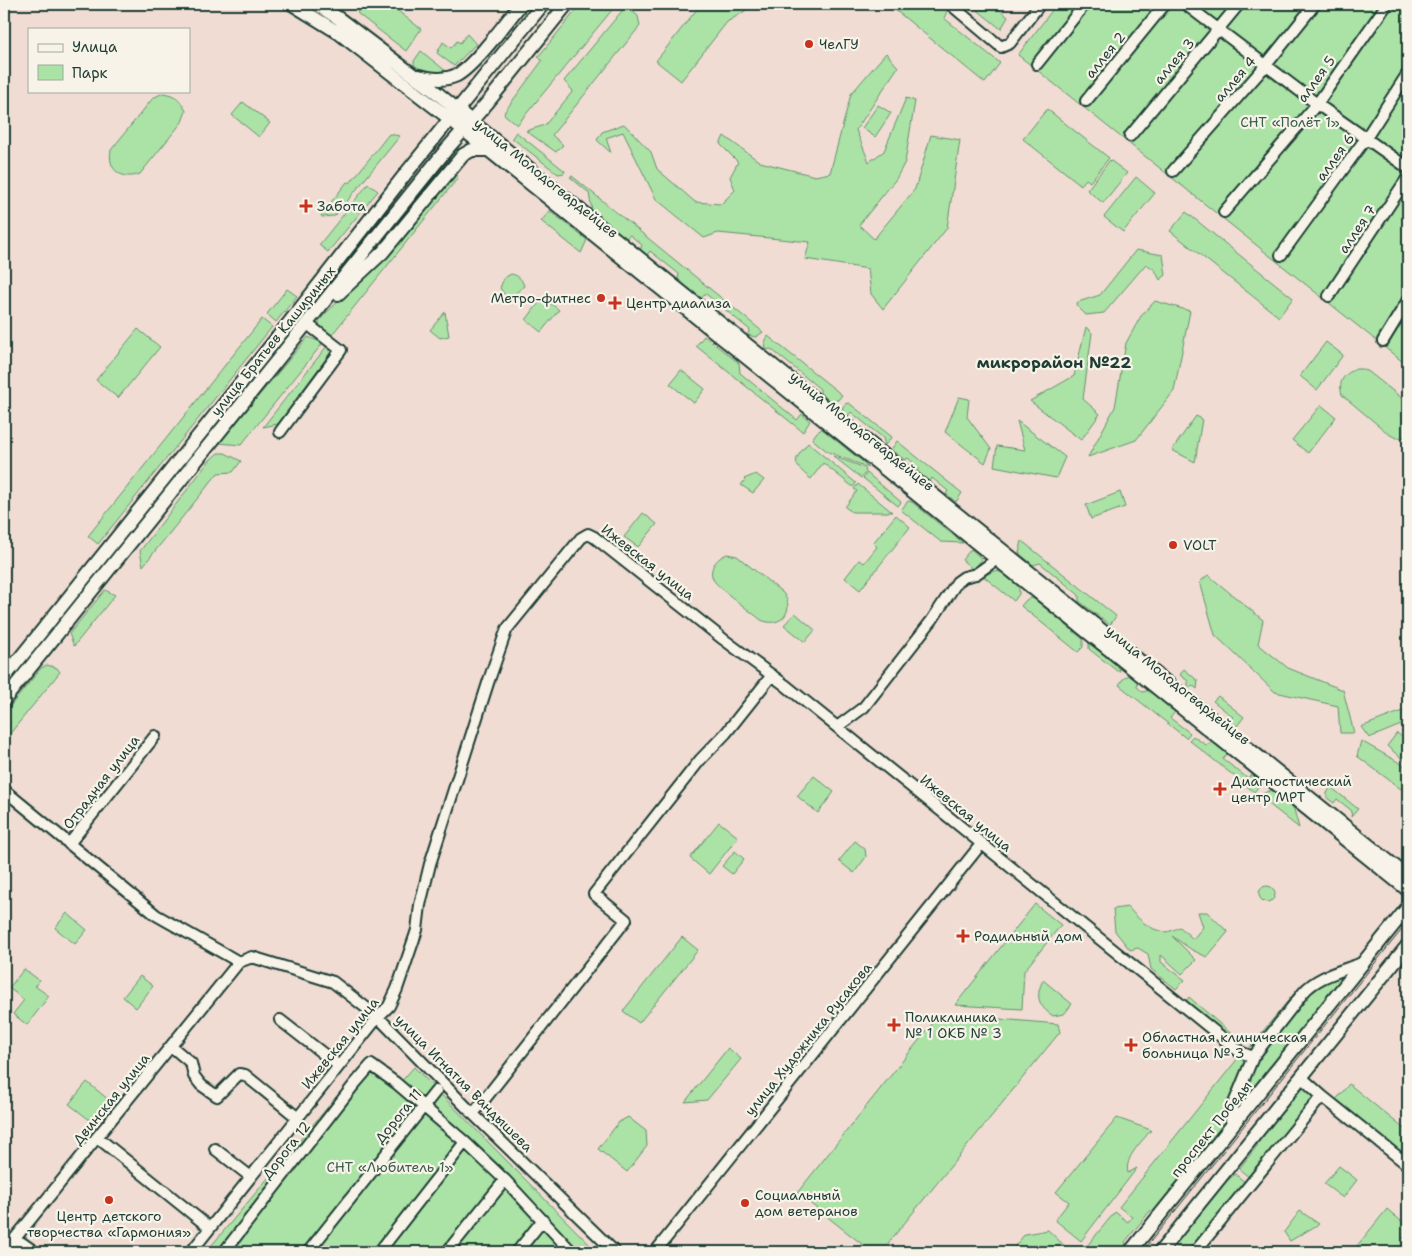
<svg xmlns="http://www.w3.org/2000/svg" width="1412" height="1256" font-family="'Shantell Sans',sans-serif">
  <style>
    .green { fill: #abe2a6; stroke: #65906d }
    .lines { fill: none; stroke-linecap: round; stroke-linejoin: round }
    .minor-casing { stroke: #1f3d34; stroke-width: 14 }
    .major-casing { stroke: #1f3d34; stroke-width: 16 }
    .minor { stroke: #f7f3e8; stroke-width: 10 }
    .major { stroke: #f7f3e8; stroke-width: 12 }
    .tram { stroke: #1f3d34; stroke-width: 1 }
    .poi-dot { fill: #c8321e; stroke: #f7f3e8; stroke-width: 2 }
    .labels { text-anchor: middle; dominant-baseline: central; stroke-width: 4.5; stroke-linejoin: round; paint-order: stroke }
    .poi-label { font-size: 14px; fill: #1f3d34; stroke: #f7f3e8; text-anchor: start }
    .street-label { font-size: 14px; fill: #1f3d34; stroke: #f7f3e8 }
    .park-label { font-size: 14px; fill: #3b5e4b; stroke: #f7f3e8 }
    .quarter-label { font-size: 16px; font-weight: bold; fill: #1f3d34; stroke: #f7f3e8 }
  </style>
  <rect width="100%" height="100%" fill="#f0dcd3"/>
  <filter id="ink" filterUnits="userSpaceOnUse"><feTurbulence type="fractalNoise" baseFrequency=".02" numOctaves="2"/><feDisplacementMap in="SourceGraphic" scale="10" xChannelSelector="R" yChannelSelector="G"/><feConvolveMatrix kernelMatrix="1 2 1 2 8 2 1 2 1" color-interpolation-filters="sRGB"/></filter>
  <g filter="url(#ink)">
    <path class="green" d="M356 4H389L421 29 406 51 358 14Z
      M581 4H617L517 125 504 114 505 111 542 61 538 57Z
      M701 4H751L745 11 727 22 681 81 656 61Z
      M888 4H942L948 9 944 18 1000 63 985 83Z
      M970 4H994L1008 17 1001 29Z
      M1057 4H1408V366L1018 55Z
      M626 6 638 16 640 26 552 135 563 145 556 152 526 131 545 125 573 91 564 81Z
      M467 34 476 44 454 66 437 53 443 42 451 48 457 41 460 43Z
      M421 51 447 72C436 74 423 72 414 65V61Z
      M886 53 898 67 856 130 869 162 884 151 906 98 915 101 905 162 896 179 859 225 874 239 915 189 931 135 960 140 947 228 883 309 871 294 868 269 805 259 810 242 718 233 704 238 656 199 623 132 606 138 611 153 597 140 602 132 624 124 651 152 657 169 695 202 721 204 735 190 730 177 738 162 720 144 724 136 760 162 815 176 830 173 851 94Z
      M163 93C176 95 180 99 186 111L182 122 140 174C122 181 107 170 111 150L153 98Z
      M243 102 270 123 259 137 232 115Z
      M878 105 891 113 875 137 862 128Z
      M1047 109 1109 158 1090 182 1086 179 1081 185 1023 139Z
      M516 132 565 171 564 173 558 174 512 138Z
      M389 134 400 136 335 216 322 217 321 215 347 182 350 183Z
      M450 158 452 160 378 252 376 250Z
      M1110 160 1127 173 1103 203 1087 190Z
      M457 169V179L330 337 320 328 319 321 327 312 354 287Z
      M572 176 763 332 756 337 747 335 750 330 706 294 701 298 678 280 679 274 650 251 647 255 640 250 642 245 630 235 626 238 592 211 589 193 570 177Z
      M1136 177 1155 193 1123 232 1104 217Z
      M368 184 378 191 328 252 319 245Z
      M550 211 587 240 581 253 541 221Z
      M1186 212 1293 298 1279 317 1170 231Z
      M1136 250 1163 255 1166 275 1160 280 1155 270 1146 264 1104 313 1086 315 1076 305 1078 302 1100 295Z
      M511 274C518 275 522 279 524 286L511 297H506L500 288 504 278Z
      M287 289 297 296 276 322 267 314Z
      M543 297 559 310 541 332 526 320Z
      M1155 301 1190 311 1174 391 1136 440 1088 457 1115 407 1126 343 1141 316Z
      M445 312 449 336 440 338 430 330Z
      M262 319 272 327 98 544 88 536Z
      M1086 327 1092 333 1083 399 1100 414 1081 440 1030 401 1074 376Z
      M138 329 160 347 118 398 96 380Z
      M704 336 739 363 740 373 797 420 802 414 810 421 803 432 696 346Z
      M768 336 842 395 838 400 830 401 820 393V389L771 349 766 350 765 342Z
      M308 337 323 343 241 445 219 443Z
      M1326 342 1343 355 1317 390 1300 376Z
      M327 346 330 353 278 424 263 427Z
      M1356 369H1363L1369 372 1408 403V436L1397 438 1390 435 1342 395C1338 382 1343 374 1356 369Z
      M681 370 705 389 694 403 670 384Z
      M959 397 969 399 967 417 991 449 985 463 945 432Z
      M849 403 892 437 885 445 883 438 851 412 848 416 842 408 845 404Z
      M1321 405 1336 417 1308 453 1292 440Z
      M1196 416 1202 419 1195 462 1172 450Z
      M1017 421 1065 457 1056 478 994 466 997 446 1025 450Z
      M822 429 868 466 867 467 828 452 812 439 817 432Z
      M897 441 962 493 956 502 946 494 948 491 932 478 929 481 917 471 919 468 908 458 905 460 891 450Z
      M808 443 856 483 853 487 823 463 811 479C791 463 793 461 808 443Z
      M218 453H225L241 461 233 472 218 473 143 566 140 551 210 460Z
      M833 456 865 468 866 472 861 478Z
      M867 473 901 502 898 506 863 478Z
      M756 474 764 480 753 493 741 485 745 480 744 479Z
      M858 484 892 512H852L845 507 857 491 854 489Z
      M1120 492 1125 507 1091 519 1086 505Z
      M908 501 912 502 963 543 941 542 901 510Z
      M643 513 657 524 638 547 624 537Z
      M896 515 910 527 860 590 845 578 859 560 864 563 877 547 873 543Z
      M1022 541 1116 616 1110 625 1079 601V595L1040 563 1033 565 1019 553Z
      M971 549 982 559 974 570 962 560Z
      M727 554 737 556 783 593C796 610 781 629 761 620 752 612 717 588 713 579 708 568 717 558 727 554Z
      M994 571 1001 572 1019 587V594L1014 601 983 576Z
      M1208 575 1263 620 1258 644 1288 668 1343 690 1354 733H1340L1338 706 1275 692 1215 635 1200 582Z
      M105 590 115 595 74 646 69 634Z
      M1031 598 1034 599 1083 639V647L1078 652 1021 606 1026 600Z
      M795 613 815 630 805 642 784 625Z
      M1089 643 1119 667 1120 671H1117L1089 649Z
      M47 665 57 668 60 672 4 741V714L41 668Z
      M1184 669 1198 681 1197 689 1192 685 1189 689 1188 687V681L1180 675Z
      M1129 675 1138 681 1137 687 1143 692 1149 690 1175 712 1170 718 1190 733 1186 738 1119 685 1123 679Z
      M1218 696 1244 717 1237 726 1230 722 1233 717 1213 701Z
      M1408 709V731L1401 725 1369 738 1361 727Z
      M1397 733 1408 742V764L1387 746Z
      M1193 736 1206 745 1212 742 1228 753 1223 759 1247 778 1253 774C1260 781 1261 785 1254 792L1189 740Z
      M1361 741 1405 766 1406 785 1401 789 1357 756Z
      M814 776 834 792 818 813 797 796Z
      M1331 787 1358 809 1351 817 1352 811 1337 799 1334 803 1327 798V793Z
      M1271 790 1275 791 1293 806 1299 828 1260 797 1264 793Z
      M719 822 738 837 709 874 690 858Z
      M855 841 865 849 866 857 854 873 839 861Z
      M735 851 744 859 732 874 722 866Z
      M1259 894a8 8 0 1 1 16 0a8 8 0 1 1-16 0Z
      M1035 904 1061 925 1024 971 1022 1009 955 1005Z
      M1128 907C1137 918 1149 930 1165 932 1169 932 1176 929 1180 927L1193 939 1203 927 1198 912H1207L1228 932 1207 957 1192 950 1172 936 1196 960 1182 974 1161 955V962L1185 980 1176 989 1151 969 1148 954 1138 948 1130 950 1115 931 1113 909Z
      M67 913 87 930 75 944 55 928Z
      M682 937 698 950 639 1023 623 1011Z
      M24 969 39 980 35 986 49 996 27 1025 13 1014 24 1000 9 988Z
      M1346 974 1236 1110 1259 1055 1314 987Z
      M140 976 153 986 136 1008 123 997Z
      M1043 980 1072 1004 1064 1014 1053 1016C1038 1006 1035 996 1043 980Z
      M1296 991V994L1260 1041 1250 1047Z
      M1189 997 1243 1044 1241 1047 1188 1005 1187 1000Z
      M940 1014 1058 1024 1060 1032 881 1252H872L797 1193Z
      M728 1048 741 1059 707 1100 685 1102Z
      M1239 1057 1246 1062V1066L1224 1119 1225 1124 1159 1206 1153 1211H1150L1125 1242 1126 1244 1122 1252H1082L1115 1212 1128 1222 1132 1217 1119 1207Z
      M369 1058 400 1083 414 1067 597 1252H206Z
      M87 1082 109 1100 91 1121 69 1104Z
      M1349 1084 1408 1132V1141L1399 1153 1335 1101Z
      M1304 1088 1309 1089 1316 1094 1315 1099 1250 1178 1239 1169 1257 1146 1258 1140 1296 1092Z
      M628 1117 646 1131 647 1146 627 1172 598 1149 619 1122Z
      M1117 1118 1151 1130C1142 1142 1124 1157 1128 1173L1137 1168 1081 1241 1055 1220 1069 1202 1056 1192Z
      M1339 1166 1357 1180 1343 1198 1324 1184Z
      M1235 1174 1246 1183 1190 1252H1186L1174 1245 1222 1185Z
      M1387 1209 1408 1227V1232L1401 1241 1405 1252H1352Z
      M1300 1211 1319 1224 1290 1241 1284 1232Z
      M1048 1230 1071 1252H1010L1025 1234Z"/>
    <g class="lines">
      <defs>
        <path id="minor" d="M950 4 1001 47 1010 43 1040 4
          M1185 4 1317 104 1408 168
          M1037 64 1085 4
          M1086 101 1165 4
          M1130 136 1239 4
          M1173 171 1266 65 1315 4
          M1224 212 1317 104 1387 4
          M1281 255 1366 138 1408 73
          M1329 296 1408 177
          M1383 341 1408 300
          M280 432 341 350 306 323
          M837 727 864 707 932 620 957 582 964 577 976 574 997 559 1002 554
          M4 790 156 915 239 962
          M69 844 155 736
          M280 1020 339 1066
          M171 1046 191 1063 194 1076 201 1085 217 1096 239 1074 245 1075 298 1118
          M1322 1096 1408 1165
          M473 1114 626 920 594 894 700 760 726 733 772 675
          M1232 1126 1230 1113 1253 1057 1303 993C1317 976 1342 971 1362 963
          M97 1137 210 1228
          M215 1149 251 1177
          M15 1238 35 1252
          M4 1252 239 962 252 957 333 982 378 1017 473 1114 615 1252
          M191 1252 378 1017 389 1006 397 989 417 930 420 905 430 864 489 680 505 634 507 629 581 538 588 534 594 537 723 639 785 685 1240 1052 1253 1057
          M224 1252 353 1086 371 1065 396 1083 465 1142 505 1180 572 1252
          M308 1252 436 1091
          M379 1252 465 1142
          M447 1252 505 1180
          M517 1252 542 1221
          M655 1252 982 843
          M1195 1252 1322 1096 1301 1077"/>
        <path id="major" d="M292 4 339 33 450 119 1408 890
          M316 4 338 18 437 93 592 220 1408 877
          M419 76C432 79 444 81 457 75 475 65 507 21 521 4
          M338 294 383 252 463 155 472 150H488
          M4 678 281 333 407 172 543 4
          M4 700 446 150 488 102 567 4
          M1130 1252 1408 907
          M1160 1252 1408 945"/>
      </defs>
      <use href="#minor" class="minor-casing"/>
      <use href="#major" class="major-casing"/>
      <use href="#minor" class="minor"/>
      <use href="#major" class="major"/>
      <path class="tram" d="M1142 1252 1408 922"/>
    </g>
  </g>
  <g class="poi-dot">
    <circle cx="809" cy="44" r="5"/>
    <path d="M303.5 198.5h5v5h5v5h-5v5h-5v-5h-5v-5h5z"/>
    <circle cx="601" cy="298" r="5"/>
    <path d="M612.5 295.5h5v5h5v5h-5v5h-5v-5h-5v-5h5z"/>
    <circle cx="1173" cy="545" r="5"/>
    <path d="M1217.5 781.5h5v5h5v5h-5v5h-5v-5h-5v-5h5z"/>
    <path d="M960.5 928.5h5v5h5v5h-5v5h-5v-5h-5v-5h5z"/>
    <path d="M891.5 1017.5h5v5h5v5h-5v5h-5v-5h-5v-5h5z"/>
    <path d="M1128.5 1037.5h5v5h5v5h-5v5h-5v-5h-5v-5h5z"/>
    <circle cx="109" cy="1200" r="5"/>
    <circle cx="745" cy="1203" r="5"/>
  </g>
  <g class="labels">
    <g class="poi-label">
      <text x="819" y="44">ЧелГУ</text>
      <text x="317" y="206">Забота</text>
      <text x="591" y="298" text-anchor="end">Метро-фитнес</text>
      <text x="626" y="303">Центр диализа</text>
      <text x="1183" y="545">VOLT</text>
      <text x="1231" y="781">Диагностический<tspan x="1231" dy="16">центр МРТ</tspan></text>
      <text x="974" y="936">Родильный дом</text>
      <text x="905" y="1017">Поликлиника<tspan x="905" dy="16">№ 1 ОКБ № 3</tspan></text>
      <text x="1142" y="1037">Областная клиническая<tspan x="1142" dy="16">больница № 3</tspan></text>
      <text x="755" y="1195">Социальный<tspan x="755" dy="16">дом ветеранов</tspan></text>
      <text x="109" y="1216" text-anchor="middle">Центр детского<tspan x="109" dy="16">творчества «Гармония»</tspan></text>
    </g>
    <g class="street-label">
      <text transform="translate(1105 55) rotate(-51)">аллея 2</text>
      <text transform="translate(1174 61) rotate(-50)">аллея 3</text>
      <text transform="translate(1235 79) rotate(-49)">аллея 4</text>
      <text transform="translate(1316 79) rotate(-54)">аллея 5</text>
      <text transform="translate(1335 157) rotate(-54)">аллея 6</text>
      <text transform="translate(546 178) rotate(39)">улица Молодогвардейцев</text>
      <text transform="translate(1357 229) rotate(-56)">аллея 7</text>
      <text transform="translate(273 341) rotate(-51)">улица Братьев Кашириных</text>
      <text transform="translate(862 431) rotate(39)">улица Молодогвардейцев</text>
      <text transform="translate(648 562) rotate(38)">Ижевская улица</text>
      <text transform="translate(1178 685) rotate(39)">улица Молодогвардейцев</text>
      <text transform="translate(101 782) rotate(-52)">Отрадная улица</text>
      <text transform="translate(966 813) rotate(39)">Ижевская улица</text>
      <text transform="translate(808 1039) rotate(-51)">улица Художника Русакова</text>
      <text transform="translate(340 1043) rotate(-51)">Ижевская улица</text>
      <text transform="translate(464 1083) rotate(45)">улица Игнатия Вандышева</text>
      <text transform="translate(111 1099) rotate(-51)">Двинская улица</text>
      <text transform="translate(398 1116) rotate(-51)">Дорога 11</text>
      <text transform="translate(1211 1129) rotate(-51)">проспект Победы</text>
      <text transform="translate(286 1150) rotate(-52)">Дорога 12</text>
    </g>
    <g class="park-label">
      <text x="1290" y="122">СНТ «Полёт 1»</text>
      <text x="390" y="1167">СНТ «Любитель 1»</text>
    </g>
    <g class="quarter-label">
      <text x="1054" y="362">микрорайон №22</text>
    </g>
  </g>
  <rect width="1412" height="1256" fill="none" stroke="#f7f3e8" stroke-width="20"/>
  <rect x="10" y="10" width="1392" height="1236" fill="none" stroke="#1f3d34" stroke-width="2" filter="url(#ink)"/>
  <rect x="28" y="28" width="162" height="65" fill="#f7f3e8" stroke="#a1aaa0"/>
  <rect x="38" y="44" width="25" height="8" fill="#f7f3e8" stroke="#a1aaa0"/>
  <text x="72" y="52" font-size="15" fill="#1f3d34">Улица</text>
  <rect x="38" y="65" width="25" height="15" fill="#abe2a6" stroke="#a1aaa0"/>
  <text x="72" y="78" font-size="15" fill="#1f3d34">Парк</text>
</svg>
